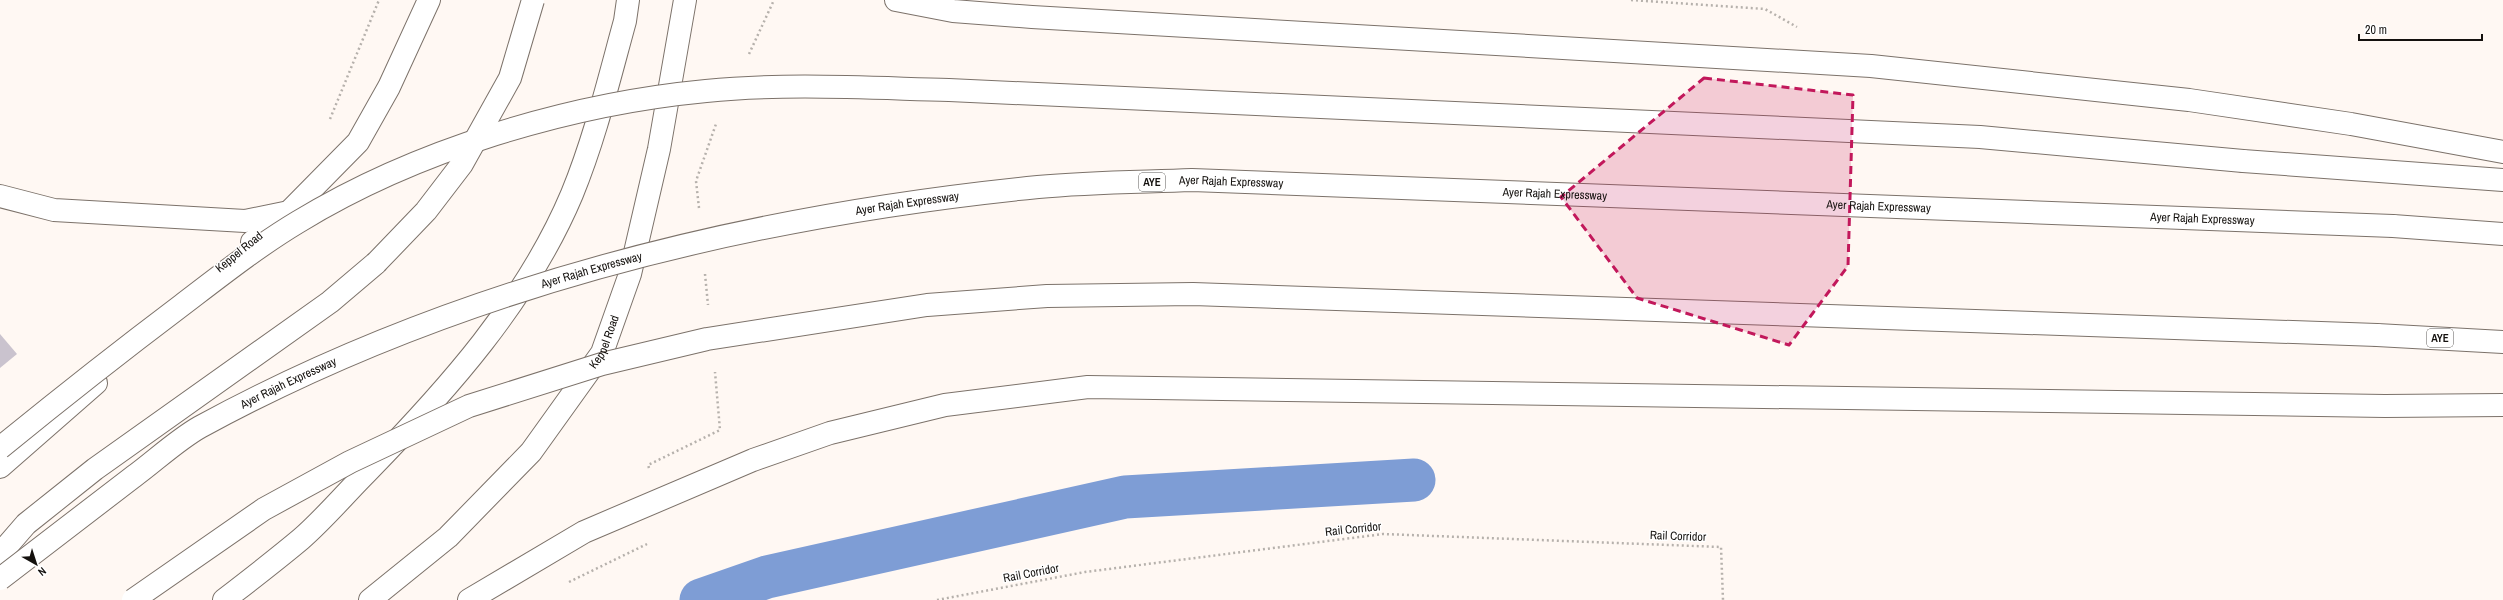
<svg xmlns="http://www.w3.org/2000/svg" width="2503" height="600" font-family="'Archivo Narrow',sans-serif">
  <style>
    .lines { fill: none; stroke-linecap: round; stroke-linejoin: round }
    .canal { stroke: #7e9dd5; stroke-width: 43 }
    .building { fill: #cac3ce }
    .lane-casing { stroke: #7c726a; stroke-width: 24 }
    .highway-casing { stroke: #7c726a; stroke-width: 24 }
    .path { stroke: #b6b1ac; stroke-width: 2.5; stroke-dasharray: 2 3; stroke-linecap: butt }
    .lane { stroke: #fff; stroke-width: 22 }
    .highway { stroke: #fff; stroke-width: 22 }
    .highway-bridge-casing { stroke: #7c726a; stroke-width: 24; stroke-linecap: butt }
    .highway-bridge { stroke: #fff; stroke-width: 22 }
    .marked { fill: #c2185b; fill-opacity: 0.2; stroke: #c2185b; stroke-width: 3; stroke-dasharray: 8 5; stroke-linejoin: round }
    .labels { text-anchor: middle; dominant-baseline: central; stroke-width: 3; stroke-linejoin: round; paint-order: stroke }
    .shield { fill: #fff; stroke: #5a5856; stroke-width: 1 }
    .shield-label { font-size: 11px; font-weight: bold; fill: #14110e }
    .street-label { font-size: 12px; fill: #14110e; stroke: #fff }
  </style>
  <rect width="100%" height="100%" fill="#fff8f3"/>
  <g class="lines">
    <path class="canal" d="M701 600 767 577 1125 497 1414 480"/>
  </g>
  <path class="building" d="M0 334 17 354 0 368Z"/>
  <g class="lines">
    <defs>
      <path id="lane" d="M0 196 54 210 245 221 289 212"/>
      <g id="highway">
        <path d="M896 0 953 11 1032 17 1871 66 2189 100 2351 124 2503 152"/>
        <path d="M2243 161 2503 180"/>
        <path d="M2393 226 2503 234"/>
        <path d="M252 242 289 212 358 142 389 87 429 0"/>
        <path d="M2377 335 2503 342"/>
        <path d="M0 467 96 383"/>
        <path d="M0 554 26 524 95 469 330 302 376 263"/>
        <path d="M224 600C250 580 276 560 301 539 324 519 345 494 367 472 447 390 527 301 572 194 595 138 609 79 625 21L628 0"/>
        <path id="s1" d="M370 600 448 537 531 452 602 353 630 274 659 149 685 0"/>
        <path d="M469 600 584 532 753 460 830 433 945 405 1088 387 2385 406 2503 405"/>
      </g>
    </defs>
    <use href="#lane" class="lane-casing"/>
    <use href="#highway" class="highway-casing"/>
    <path class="path" d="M1631 0 1765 9 1797 27
      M749 54 774 0
      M330 119 379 0
      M699 208 696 181 716 124
      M705 274 708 305
      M649 468 648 465 720 430 715 372
      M569 582 647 544
      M937 600 1085 572 1383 534 1721 547 1723 600"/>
    <use href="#lane" class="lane"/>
    <use href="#highway" class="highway"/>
    <defs>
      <g id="highway-bridge">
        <path d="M376 263 426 211 462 164 510 78 533 0"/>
        <path d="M0 448C60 399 121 351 182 305 220 276 258 246 298 222 416 150 569 104 706 91 786 83 868 88 949 90L1980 137 2243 161"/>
        <path id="s2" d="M0 579C44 545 89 511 133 477 155 461 177 440 200 427 457 287 748 216 1038 187 1089 182 1141 182 1192 180L2393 226"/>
        <path d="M133 600 264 509 350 462 469 406 602 364 707 339 927 305 1047 296 1193 294 2377 335"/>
      </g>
    </defs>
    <use href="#highway-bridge" class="highway-bridge-casing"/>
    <use href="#highway-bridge" class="highway-bridge"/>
  </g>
  <path class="marked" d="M1704 78 1853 95 1848 266 1789 345 1637 298 1561 197Z"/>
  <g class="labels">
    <g class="shield">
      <rect x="1139" y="173" width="26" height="18" rx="3"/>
      <rect x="2427" y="329" width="26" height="18" rx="3"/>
    </g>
    <g class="shield-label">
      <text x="1152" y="182">AYE</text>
      <text x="2440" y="338">AYE</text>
    </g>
    <g class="street-label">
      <text stroke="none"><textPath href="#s2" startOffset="1322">Ayer Rajah Expressway</textPath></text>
      <text stroke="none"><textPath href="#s2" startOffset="1646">Ayer Rajah Expressway</textPath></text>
      <text stroke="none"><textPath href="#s2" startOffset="997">Ayer Rajah Expressway</textPath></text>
      <text stroke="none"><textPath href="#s2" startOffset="1970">Ayer Rajah Expressway</textPath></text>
      <text stroke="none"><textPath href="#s2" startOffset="2294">Ayer Rajah Expressway</textPath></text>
      <text transform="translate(239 252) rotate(-39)">Keppel Road</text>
      <text stroke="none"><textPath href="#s2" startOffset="674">Ayer Rajah Expressway</textPath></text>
      <text stroke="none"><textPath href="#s1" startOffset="352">Keppel Road</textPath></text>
      <text stroke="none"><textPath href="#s2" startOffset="350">Ayer Rajah Expressway</textPath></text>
      <text transform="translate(1353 529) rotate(-6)">Rail Corridor</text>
      <text transform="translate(1678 536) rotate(2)">Rail Corridor</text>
      <text transform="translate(1031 573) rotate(-11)">Rail Corridor</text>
    </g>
  </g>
  <g transform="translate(36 564) rotate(141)" stroke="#ffffff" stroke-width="3" paint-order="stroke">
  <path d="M0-3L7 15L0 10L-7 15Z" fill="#14110e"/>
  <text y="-6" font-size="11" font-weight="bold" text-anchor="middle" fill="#14110e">N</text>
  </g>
  <path d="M2359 34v6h123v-6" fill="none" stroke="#14110e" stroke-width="2"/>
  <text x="2365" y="34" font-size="12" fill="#14110e" stroke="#ffffff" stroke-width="3" paint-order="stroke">20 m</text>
</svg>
